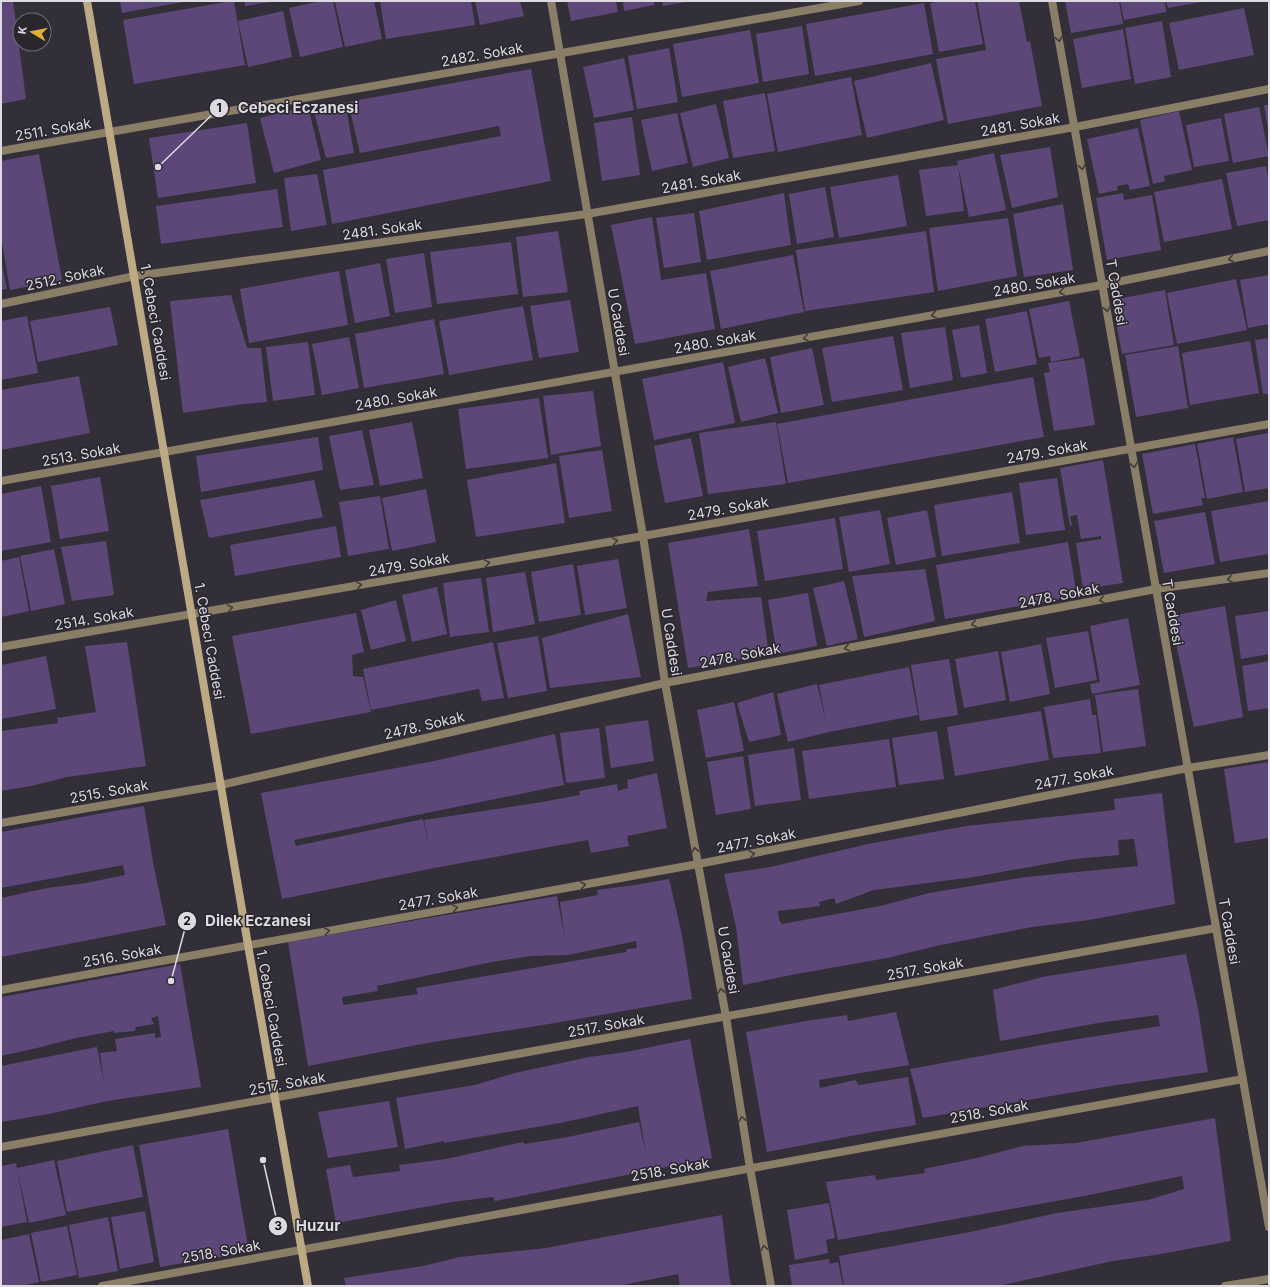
<svg xmlns="http://www.w3.org/2000/svg" width="1270" height="1287" font-family="Inter,sans-serif">
  <style>
    .building { fill: #5d4778; fill-rule: evenodd }
    .lines { fill: none; stroke-linecap: round; stroke-linejoin: round }
    .minor { stroke: #8a7e67; stroke-width: 8 }
    .secondary { stroke: #bda984; stroke-width: 8 }
    .oneway { stroke: #413c3c }
    .labels { text-anchor: middle; dominant-baseline: central; stroke-width: 3; stroke-linejoin: round; paint-order: stroke }
    .street-label { font-size: 14px; fill: #dddbe1; stroke: #29262e }
    .leader { fill: none; stroke: #dddbe1; stroke-width: 1.5 }
    .callout-dot { fill: #dddbe1; stroke: #29262e; stroke-width: 1.5 }
    .mark-label { font-size: 12px; text-anchor: middle; font-weight: bold; fill: #111 }
    .callout-label { font-size: 15px; text-anchor: middle; font-weight: bold; fill: #dddbe1; stroke: #29262e; stroke-width: 3; stroke-linejoin: round; paint-order: stroke }
  </style>
  <rect width="100%" height="100%" fill="#332f38"/>
  <path class="building" d="M1 1H13L26 99 1 104Z
    M120 1H183V2L122 13Z
    M231 1H234L245 65 134 84 123 20Z
    M245 1H270V2L245 6Z
    M321 1H333L343 47 300 57 289 8Z
    M341 1H374L382 39 345 47 335 2Z
    M380 1H471L475 25 386 39Z
    M475 1H520L524 16 480 25Z
    M567 1H616L618 12 571 21Z
    M623 1H654V5L624 11Z
    M662 1H685V2L663 6Z
    M942 1H975L983 44 939 52 930 3Z
    M977 1H1019L1027 42 1030 41 1042 106 948 124 936 59 986 50Z
    M1065 1H1119L1123 24 1071 33Z
    M1120 1H1165L1166 12 1124 20Z
    M1166 1H1201V2L1168 8Z
    M924 3 933 54 815 76 806 24Z
    M1244 8 1254 55 1179 70 1169 23Z
    M283 11 292 57 248 67 238 21Z
    M1162 21 1171 77 1135 84 1125 28Z
    M802 26 809 74 763 82 756 34Z
    M1123 29 1131 79 1082 88 1073 39Z
    M750 30 759 83 682 97 673 44Z
    M669 48 678 102 637 109 628 56Z
    M624 58 634 110 594 118 583 67Z
    M931 63 944 120 867 138 854 81Z
    M531 69 551 181 332 224 323 170 501 136 499 126 360 153 348 102Z
    M851 77 862 135 778 152 767 94Z
    M765 93 775 151 733 158 723 101Z
    M345 102 354 153 326 158 313 108Z
    M716 104 729 158 693 167 680 113Z
    M1264 105H1269V130H1268Z
    M308 106 321 160 274 173 260 118Z
    M1259 107 1269 156 1233 163 1224 114Z
    M1179 111 1192 170 1164 176 1165 181 1153 184 1140 120Z
    M677 113 688 163 652 171 641 120Z
    M632 117 640 175 602 181 594 123Z
    M1221 118 1229 161 1194 167 1186 125Z
    M247 123 256 183 158 198 149 138Z
    M1138 128 1150 186 1130 190 1128 184 1117 186 1118 190 1099 194 1087 139Z
    M1050 147 1058 197 1012 208 1000 155Z
    M994 153 1006 210 969 217 957 161Z
    M39 154 62 280 10 290 1 237V161Z
    M958 165 964 211 926 216 919 170Z
    M1266 166 1269 183V220L1237 226 1226 173Z
    M317 174 327 225 291 231 284 178Z
    M898 175 907 226 839 238 830 187Z
    M1222 179 1232 229 1164 242 1154 192Z
    M825 187 834 237 797 244 789 194Z
    M277 189 283 227 161 244 156 206Z
    M784 193 791 245 707 260 699 211Z
    M1123 193 1124 200 1152 195 1161 250 1107 260 1096 198Z
    M1063 204 1073 270 1024 277 1013 214Z
    M694 213 701 262 664 268 656 218Z
    M652 217 661 280 706 273 715 329 635 344 611 225Z
    M1008 218 1017 276 938 291 929 228Z
    M558 231 568 292 523 297 516 237Z
    M926 231 934 292 805 311 796 250Z
    M511 242 518 294 437 304 430 252Z
    M424 253 432 307 395 313 386 259Z
    M793 255 804 312 721 329 710 271Z
    M1 259 7 289 1 290Z
    M380 263 390 316 355 323 345 270Z
    M339 271 348 325 249 343 240 289Z
    M1269 275V324L1248 328 1240 280Z
    M1236 279 1247 330 1177 344 1167 293Z
    M1165 290 1174 345 1122 354 1112 300Z
    M231 295 247 348H261L267 402 243 404 183 413 170 301Z
    M570 300 579 352 539 358 530 306Z
    M1069 301 1080 356 1051 362 1050 356 1039 358 1029 309Z
    M523 306 533 360 449 375 439 321Z
    M110 307 118 345 38 362 30 321Z
    M1027 311 1037 364 995 372 985 319Z
    M27 316 38 373 1 380V321Z
    M434 319 444 374 364 388 355 334Z
    M979 325 987 373 961 378 952 330Z
    M945 327 953 380 910 388 901 333Z
    M893 336 903 390 832 402 822 348Z
    M349 337 359 388 322 395 312 344Z
    M1269 338V394H1263L1255 340Z
    M1250 341 1259 393 1190 405 1182 353Z
    M308 342 315 395 273 401 266 347Z
    M1178 346 1188 408 1136 417 1125 355Z
    M812 348 824 405 781 413 770 357Z
    M765 358 778 413 741 422 728 367Z
    M1084 358 1095 425 1054 431 1044 373 1050 372 1048 363Z
    M723 362 735 423 654 440 642 379Z
    M79 376 90 433 1 450V390Z
    M1033 377 1044 437 788 483 777 424Z
    M593 391 601 446 551 455 543 396Z
    M539 398 548 458 466 469 458 409Z
    M412 422 423 478 380 486 369 430Z
    M776 422 786 484 708 494 699 433Z
    M362 430 374 485 340 490 329 436Z
    M1268 433 1269 441V488L1245 492 1236 439Z
    M318 437 323 470 201 492 196 456Z
    M1233 437 1243 492 1207 499 1197 444Z
    M691 438 703 496 665 503 654 446Z
    M1195 444 1205 498H1201L1203 505 1153 514 1142 454Z
    M602 450 612 511 569 518 559 456Z
    M1103 460 1123 583 1083 589 1076 543 1101 539V536L1081 539 1077 515 1070 516 1072 525 1070 526 1060 468Z
    M556 463 565 523 476 537 467 480Z
    M100 477 109 531 60 539 51 486Z
    M1057 478 1065 530 1026 535 1019 483Z
    M314 480 323 517 209 538 200 500Z
    M41 486 51 542 1 551V494Z
    M426 489 436 542 392 551 382 498Z
    M1012 492 1020 543 942 556 934 505Z
    M380 496 389 549 348 556 339 502Z
    M1269 501V554L1220 562 1211 511Z
    M880 510 890 564 849 572 839 517Z
    M927 510 936 557 896 565 887 518Z
    M1205 512 1215 564 1164 573 1154 521Z
    M835 518 843 569 765 581 757 531Z
    M336 526 341 557 235 576 230 545Z
    M749 529 758 586 708 592 706 601 761 597 769 655 688 668 668 543Z
    M106 541 114 595 72 601 61 547Z
    M1068 542 1077 596 945 619 936 565Z
    M54 549 65 604 31 611 20 556Z
    M19 557 29 611 1 617V561Z
    M618 559 627 608 585 615 577 566Z
    M573 564 581 615 539 622 531 572Z
    M925 569 935 621 864 637 852 576Z
    M525 572 535 624 493 632 486 578Z
    M481 578 489 632 450 637 443 583Z
    M844 581 858 639 827 646 813 588Z
    M437 587 447 634 412 642 402 595Z
    M808 593 817 646 777 654 768 600Z
    M396 600 406 641 371 650 361 610Z
    M1225 606 1243 717 1194 727 1170 616Z
    M1269 611V654L1241 659 1235 616Z
    M356 613 364 652 352 655 353 676 363 677 371 712 251 734 232 636Z
    M628 614 641 677 550 688 542 638Z
    M1128 618 1140 685 1092 694 1090 684 1100 682 1090 626Z
    M1088 631 1097 680 1055 688 1046 638Z
    M538 636 547 691 508 698 497 643Z
    M127 642 146 766 67 777 31 786 1 791V731L58 723 57 718 96 712 85 646Z
    M493 642 504 698 482 701 479 689 371 710 363 669Z
    M1041 644 1050 694 1010 702 1001 652Z
    M998 651 1006 700 964 708 955 659Z
    M46 656 56 709 1 719V665Z
    M949 659 958 715 920 721 911 665Z
    M1269 661V708L1248 711 1242 666Z
    M909 667 918 715 829 732 788 742 777 694 817 684 826 721 819 685Z
    M1138 689 1146 746 1103 752 1095 695Z
    M773 692 781 735 749 742 737 703Z
    M1090 699 1092 715H1096L1101 753 1053 758 1044 707Z
    M734 702 744 751 706 758 697 710Z
    M1041 711 1049 760 955 776 947 727Z
    M648 720 654 761 611 768 605 726Z
    M599 728 605 778 566 783 560 733Z
    M937 731 944 779 899 785 892 738Z
    M555 734 564 785 294 840 296 846 423 819 429 845 424 820 542 802 580 795 579 791 617 784 618 791 628 788 627 780 657 773 667 828 627 836 629 846 591 853 588 840 434 868 282 899 261 793 429 762Z
    M889 739 896 787 809 799 802 751Z
    M794 748 801 800 755 806 748 755Z
    M743 756 751 809 716 815 707 762Z
    M1269 762V838L1235 843 1224 769Z
    M1162 793 1175 904 1089 920 1032 927 936 946 887 958 791 975 743 985 736 927 724 874 770 867 868 844 966 826 1115 810 1114 799ZM1134 839 1138 866 1026 877 929 893 880 906 782 924 779 920 778 911 820 906 819 902 834 898 836 904 874 890 974 877 1074 859 1119 855 1118 840Z
    M144 806 153 862 166 925 1 957V898L47 888 86 883 125 875 123 865 1 888V832L114 811Z
    M669 879 682 935 692 999 543 1025 427 1043 308 1066 288 942 557 896 565 940 560 902 598 895 597 890 635 885ZM636 941 637 948 627 949 626 952 416 988 418 994 343 1005 342 997 378 991 377 986 492 962 531 956 568 955Z
    M1186 954 1198 1009 1208 1072 1110 1086 923 1118 910 1069 1053 1043 1160 1026 1158 1015 1098 1023 1000 1041 993 990 1042 977Z
    M180 964 201 1087 107 1101 49 1114 1 1122V1066L97 1047 104 1083 100 1053 117 1051 115 1039 155 1033V1038L161 1037 158 1016 151 1018 154 1024 136 1027 135 1031 114 1033V1031L76 1038 37 1048 1 1056V997Z
    M896 1012 909 1065 819 1080 820 1088 855 1080 859 1085 908 1077 916 1125 867 1133 767 1152 746 1032 806 1021 847 1015 848 1021Z
    M690 1039 712 1158 495 1201 493 1197 452 1202 336 1223 326 1169 350 1165 353 1177 400 1171 401 1179 399 1165 446 1159 523 1142 524 1144 563 1138 639 1122 646 1155 638 1106 560 1123 444 1143V1141L405 1149 396 1098 475 1085 515 1073 589 1057 626 1052Z
    M389 1101 398 1147 328 1158 318 1112Z
    M1215 1118 1231 1241 1155 1255 1113 1261 998 1286H844L839 1256 970 1232 1057 1213 1148 1200 1184 1189 1182 1176 1084 1196 838 1240 826 1182 875 1175 876 1180 925 1173 924 1169 977 1158 1023 1146 1076 1143Z
    M228 1129 249 1252 160 1267 139 1145Z
    M133 1145 143 1197 67 1212 57 1161Z
    M54 1160 66 1215 29 1223 17 1168Z
    M16 1163 27 1222 1 1227V1166Z
    M829 1203 835 1238 826 1240 828 1253 795 1260 787 1210Z
    M145 1211 154 1262 120 1269 111 1217Z
    M722 1215 729 1274 731 1286H680L678 1274 618 1286H346L344 1278 423 1266 460 1257 546 1248Z
    M108 1217 118 1271 79 1278 69 1225Z
    M67 1226 77 1275 41 1282 31 1233Z
    M29 1234 39 1282 21 1286H2L1 1240Z
    M829 1259 830 1264 838 1262 843 1286H792L789 1265Z"/>
  <g class="lines">
    <path class="minor" d="M551 1 643 536 665 683 726 1017 750 1168 771 1286
      M1052 1 1269 1227
      M1 151 859 1
      M1 304 135 276 587 214 1075 127 1269 89
      M1 481 1102 285 1269 251
      M1 647 643 536 1269 424
      M1 823 221 785 665 683 1156 589 1269 573
      M1 990 698 864 1188 768 1269 755
      M1 1147 1216 928
      M102 1286 1243 1079
      M1225 1286 1269 1279"/>
    <path class="secondary" d="M87 1 248 945 308 1286"/>
  </g>
  <defs><path id="oneway-chevron" d="M-2-3.5L2.5 0L-2 3.5" fill="none" stroke-width="1.6" stroke-linecap="round" stroke-linejoin="round"/></defs>
  <g class="oneway">
    <use href="#oneway-chevron" transform="translate(1059 39) rotate(80)"/>
    <use href="#oneway-chevron" transform="translate(1082 167) rotate(80)"/>
    <use href="#oneway-chevron" transform="translate(1231 259) rotate(169)"/>
    <use href="#oneway-chevron" transform="translate(1062 292) rotate(170)"/>
    <use href="#oneway-chevron" transform="translate(1107 309) rotate(80)"/>
    <use href="#oneway-chevron" transform="translate(934 315) rotate(170)"/>
    <use href="#oneway-chevron" transform="translate(806 338) rotate(170)"/>
    <use href="#oneway-chevron" transform="translate(1134 465) rotate(80)"/>
    <use href="#oneway-chevron" transform="translate(615 541) rotate(-10)"/>
    <use href="#oneway-chevron" transform="translate(487 563) rotate(-10)"/>
    <use href="#oneway-chevron" transform="translate(1230 579) rotate(172)"/>
    <use href="#oneway-chevron" transform="translate(359 585) rotate(-10)"/>
    <use href="#oneway-chevron" transform="translate(1102 600) rotate(169)"/>
    <use href="#oneway-chevron" transform="translate(230 608) rotate(-10)"/>
    <use href="#oneway-chevron" transform="translate(974 624) rotate(169)"/>
    <use href="#oneway-chevron" transform="translate(847 648) rotate(169)"/>
    <use href="#oneway-chevron" transform="translate(695 850) rotate(-100)"/>
    <use href="#oneway-chevron" transform="translate(752 854) rotate(-11)"/>
    <use href="#oneway-chevron" transform="translate(583 885) rotate(-10)"/>
    <use href="#oneway-chevron" transform="translate(455 908) rotate(-10)"/>
    <use href="#oneway-chevron" transform="translate(327 931) rotate(-10)"/>
    <use href="#oneway-chevron" transform="translate(721 991) rotate(-100)"/>
    <use href="#oneway-chevron" transform="translate(742 1119) rotate(-99)"/>
    <use href="#oneway-chevron" transform="translate(764 1248) rotate(-100)"/>
  </g>
  <g class="labels">
    <g class="street-label">
      <text transform="translate(482 54) rotate(-10)">2482. Sokak</text>
      <text transform="translate(1020 124) rotate(-10)">2481. Sokak</text>
      <text transform="translate(53 129) rotate(-10)">2511. Sokak</text>
      <text transform="translate(701 181) rotate(-10)">2481. Sokak</text>
      <text transform="translate(382 229) rotate(-8)">2481. Sokak</text>
      <text transform="translate(65 277) rotate(-12)">2512. Sokak</text>
      <text transform="translate(1034 284) rotate(-10)">2480. Sokak</text>
      <text transform="translate(1117 292) rotate(80)">T Caddesi</text>
      <text transform="translate(156 322) rotate(80)">1. Cebeci Caddesi</text>
      <text transform="translate(619 322) rotate(80)">U Caddesi</text>
      <text transform="translate(715 341) rotate(-10)">2480. Sokak</text>
      <text transform="translate(396 398) rotate(-10)">2480. Sokak</text>
      <text transform="translate(1047 451) rotate(-10)">2479. Sokak</text>
      <text transform="translate(81 454) rotate(-10)">2513. Sokak</text>
      <text transform="translate(728 508) rotate(-10)">2479. Sokak</text>
      <text transform="translate(409 564) rotate(-10)">2479. Sokak</text>
      <text transform="translate(1059 595) rotate(-11)">2478. Sokak</text>
      <text transform="translate(1173 612) rotate(80)">T Caddesi</text>
      <text transform="translate(94 618) rotate(-10)">2514. Sokak</text>
      <text transform="translate(210 641) rotate(80)">1. Cebeci Caddesi</text>
      <text transform="translate(672 642) rotate(81)">U Caddesi</text>
      <text transform="translate(740 655) rotate(-11)">2478. Sokak</text>
      <text transform="translate(424 725) rotate(-13)">2478. Sokak</text>
      <text transform="translate(1074 777) rotate(-11)">2477. Sokak</text>
      <text transform="translate(109 791) rotate(-10)">2515. Sokak</text>
      <text transform="translate(756 840) rotate(-11)">2477. Sokak</text>
      <text transform="translate(438 898) rotate(-10)">2477. Sokak</text>
      <text transform="translate(1230 931) rotate(80)">T Caddesi</text>
      <text transform="translate(122 955) rotate(-10)">2516. Sokak</text>
      <text transform="translate(729 960) rotate(80)">U Caddesi</text>
      <text transform="translate(925 968) rotate(-10)">2517. Sokak</text>
      <text transform="translate(272 1008) rotate(80)">1. Cebeci Caddesi</text>
      <text transform="translate(606 1025) rotate(-10)">2517. Sokak</text>
      <text transform="translate(287 1083) rotate(-10)">2517. Sokak</text>
      <text transform="translate(989 1111) rotate(-10)">2518. Sokak</text>
      <text transform="translate(670 1169) rotate(-10)">2518. Sokak</text>
      <text transform="translate(221 1251) rotate(-10)">2518. Sokak</text>
    </g>
  </g>
  <path class="leader" d="M158 167L219 108M171 981L187 921M263 1160L278 1226"/>
  <g class="callout-dot">
    <circle cx="158" cy="167" r="4"/>
    <circle cx="171" cy="981" r="4"/>
    <circle cx="263" cy="1160" r="4"/>
    <circle cx="219" cy="108" r="10"/>
    <circle cx="187" cy="921" r="10"/>
    <circle cx="278" cy="1226" r="10"/>
  </g>
  <g class="mark-label">
    <text x="219" y="112">1</text>
    <text x="187" y="925">2</text>
    <text x="278" y="1230">3</text>
  </g>
  <g class="callout-label">
    <text x="298" y="113">Cebeci Eczanesi</text>
    <text x="258" y="926">Dilek Eczanesi</text>
    <text x="318" y="1231">Huzur</text>
  </g>
  <rect width="1270" height="1287" fill="none" stroke="#dddbe1" stroke-width="4"/>
  <g transform="translate(32 32) rotate(280)"><circle r="19" fill="#29262e" stroke="#716e76"/>
  <path d="M0-3L7 15L0 10L-7 15Z" fill="#e3ae35"/>
  <text y="-6" font-size="11" font-weight="bold" text-anchor="middle" fill="#dddbe1">K</text>
  </g>
</svg>
